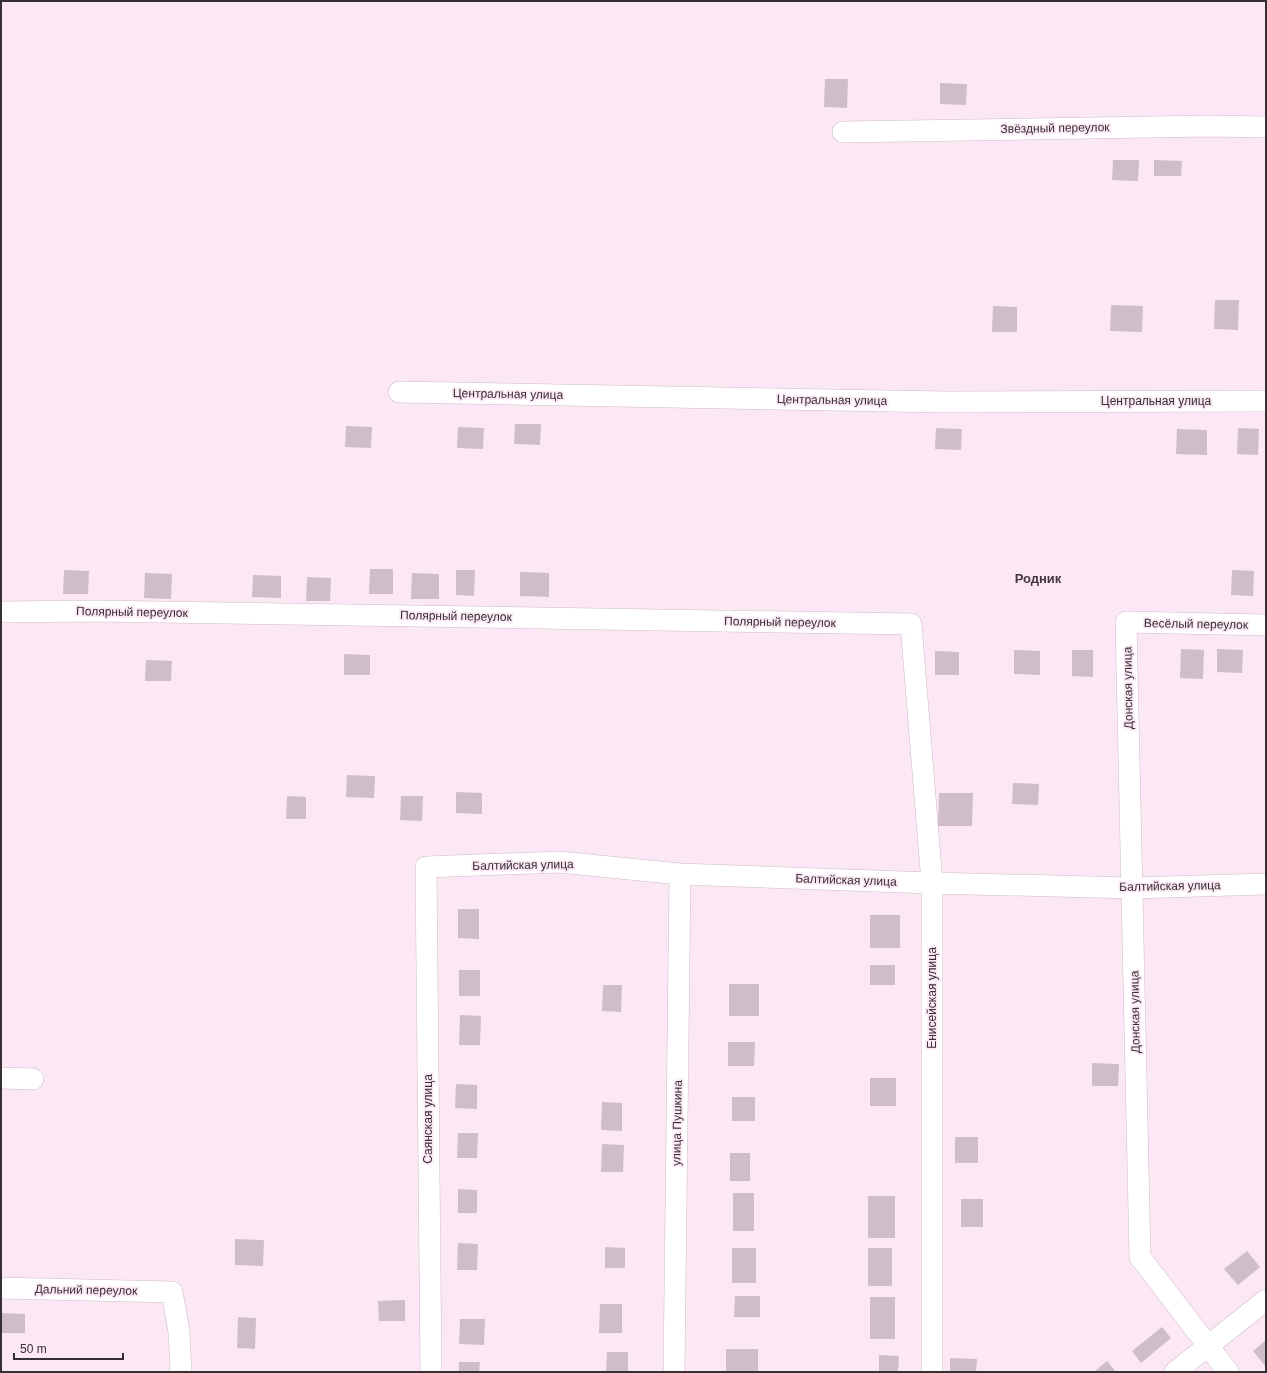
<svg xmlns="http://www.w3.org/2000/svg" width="1267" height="1373" font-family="Arial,sans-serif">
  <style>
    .building { fill: #cfbdc8 }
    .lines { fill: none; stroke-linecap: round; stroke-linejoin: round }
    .minor-casing { stroke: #cebcc7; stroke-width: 22 }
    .minor { stroke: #fff; stroke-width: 21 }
    .labels { text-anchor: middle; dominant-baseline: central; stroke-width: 3.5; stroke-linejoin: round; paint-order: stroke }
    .street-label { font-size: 12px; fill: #362f33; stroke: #fbe8f4 }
    .neighbourhood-label { font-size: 13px; font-weight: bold; fill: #453740; stroke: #fbe8f4 }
  </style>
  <rect width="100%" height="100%" fill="#fbe8f4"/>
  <path class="building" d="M825 79H848L847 108 824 107Z
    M940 83 967 84 966 105 940 104Z
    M1113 160H1139L1138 181 1112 180Z
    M1154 160 1182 161 1181 176H1154Z
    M1215 300H1239L1238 330 1214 329Z
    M1111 305 1143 306 1142 332 1110 331Z
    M993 306 1017 307V332H992Z
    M515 424H541L540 445 514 444Z
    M346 426 372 427 371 448 345 447Z
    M458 427 484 428 483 449 457 448Z
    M936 428 962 429 961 450 935 449Z
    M1238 428 1259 429 1258 455 1237 454Z
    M1177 429 1207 430V455L1176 454Z
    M370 569H393V594H369Z
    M64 570 89 571 88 594H63Z
    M456 570H475L474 596 456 595Z
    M1232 570 1254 571 1253 596 1231 595Z
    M520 572 549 573V597L520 596Z
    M145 573 172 574 171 599 144 598Z
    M412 573 439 574V599H411Z
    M253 575 281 576V598L252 597Z
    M307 577 331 578 330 601H306Z
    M1181 649 1204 650 1203 679 1180 678Z
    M1217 649 1243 650 1242 673 1217 672Z
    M1014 650 1040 651V675L1014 674Z
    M1072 650H1093V677L1072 676Z
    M935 651 959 652V675H935Z
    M344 654 370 655V675H344Z
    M146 660 172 661 171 681H145Z
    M347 775 375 776 374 798 346 797Z
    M1013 783 1039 784 1038 805 1012 804Z
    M456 792 482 793V814L456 813Z
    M939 793H973L972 826H938Z
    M287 796 306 797V819H286Z
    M401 796H423L422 821 400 820Z
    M458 909H479V939L458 938Z
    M870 915H900V948H870Z
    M870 965H895V985H870Z
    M459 970H480V996H459Z
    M729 984H759V1016H729Z
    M603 985H622L621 1012 602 1011Z
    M460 1015 481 1016 480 1045H459Z
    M728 1042H755L754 1066H728Z
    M1092 1063 1119 1064 1118 1086H1092Z
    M870 1078H896V1106H870Z
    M456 1084 477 1085V1109L455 1108Z
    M732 1097H755V1121H732Z
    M602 1102 622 1103V1131L601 1130Z
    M458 1133H478L477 1158H457Z
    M955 1137H978V1163H955Z
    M602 1144 624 1145 623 1172H601Z
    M730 1153H750V1181H730Z
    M458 1189 477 1190V1213H458Z
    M733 1193H754V1231H733Z
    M868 1196H895V1238H868Z
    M961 1199H983V1227H961Z
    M235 1239 264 1240 263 1266 235 1265Z
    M458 1243 478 1244 477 1270H457Z
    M605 1247 625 1248V1268H605Z
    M732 1248H756V1283H732Z
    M868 1248H892V1286H868Z
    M1247 1251 1260 1267 1238 1285 1224 1269Z
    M735 1296H760V1317H734Z
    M870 1297H895V1339H870Z
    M405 1300V1321H379L378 1301Z
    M600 1304H622V1333H599Z
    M1 1313 25 1314V1333H1Z
    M238 1317 256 1318 255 1349 237 1348Z
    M460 1319H485L484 1345 459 1344Z
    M1162 1327 1171 1338 1141 1363 1132 1351Z
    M1266 1340V1367L1253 1351Z
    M726 1349H758V1372H726Z
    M607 1352H628V1372H606Z
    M879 1355 899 1356 898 1372H879Z
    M950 1358 977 1359 976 1372H950Z
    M1107 1361 1116 1372H1094Z
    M459 1362H480L479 1372H459Z"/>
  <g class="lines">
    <defs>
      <path id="minor" d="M843 132 1210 126 1266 127
        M399 392 946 402 1266 401
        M1 612 95 611 911 624 932 883V1372
        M1 1078 33 1079
        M1 1288 172 1292 179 1332 181 1372
        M431 1372 426 867 559 862 680 874 932 883 1132 888 1266 884
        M674 1372 680 874
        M1175 1372 1266 1300
        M1228 1372 1140 1257 1126 622 1266 625"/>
    </defs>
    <use href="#minor" class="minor-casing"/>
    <use href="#minor" class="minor"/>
  </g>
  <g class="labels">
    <g class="street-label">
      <text transform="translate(1055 128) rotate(-1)">Звёздный переулок</text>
      <text transform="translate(508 394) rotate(1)">Центральная улица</text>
      <text transform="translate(832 400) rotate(1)">Центральная улица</text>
      <text x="1156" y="401">Центральная улица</text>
      <text transform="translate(132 612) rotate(1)">Полярный переулок</text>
      <text transform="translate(456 616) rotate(1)">Полярный переулок</text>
      <text transform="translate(780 622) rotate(1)">Полярный переулок</text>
      <text transform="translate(1196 624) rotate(1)">Весёлый переулок</text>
      <text transform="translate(1128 688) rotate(-91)">Донская улица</text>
      <text transform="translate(523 865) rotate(-1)">Балтийская улица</text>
      <text transform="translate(846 880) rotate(2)">Балтийская улица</text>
      <text transform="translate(1170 886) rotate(-1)">Балтийская улица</text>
      <text transform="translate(932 998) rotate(-90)">Енисейская улица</text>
      <text transform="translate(1135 1012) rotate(-91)">Донская улица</text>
      <text transform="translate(428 1119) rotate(-90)">Саянская улица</text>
      <text transform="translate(677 1123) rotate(-89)">улица Пушкина</text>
      <text transform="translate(86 1290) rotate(1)">Дальний переулок</text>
    </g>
    <g class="neighbourhood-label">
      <text x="1038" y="578">Родник</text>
    </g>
  </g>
  <rect width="1267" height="1373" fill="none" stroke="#362f33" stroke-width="4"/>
  <path d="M14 1353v6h109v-6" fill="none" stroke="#362f33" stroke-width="2"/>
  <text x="20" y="1353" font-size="12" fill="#362f33" stroke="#fbe8f4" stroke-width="3" paint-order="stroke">50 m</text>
</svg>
